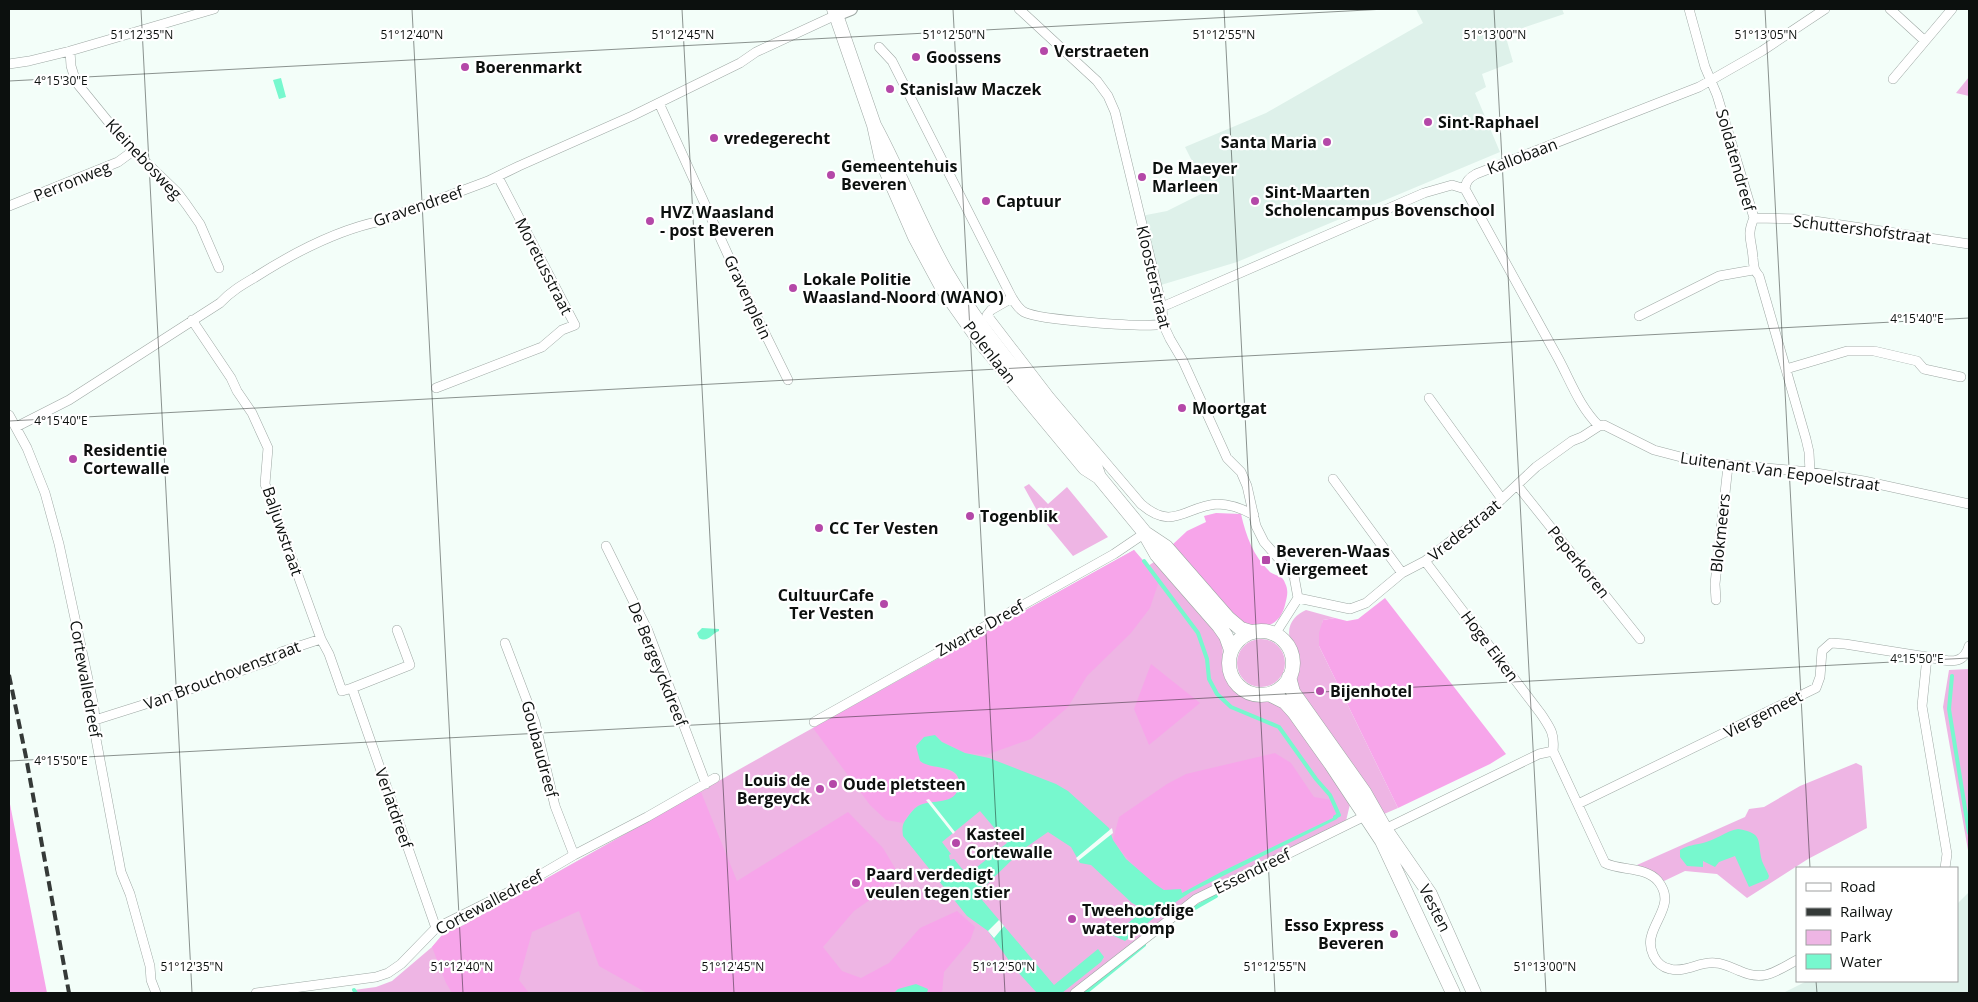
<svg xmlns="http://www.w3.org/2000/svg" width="1978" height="1002" font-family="'Open Sans',sans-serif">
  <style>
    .built { fill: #def1ea }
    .green { fill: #eeb5e4 }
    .forest { fill: #f7a5ea }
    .water { fill: #77f8ce; fill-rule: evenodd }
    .pier { fill: #f3fef9 }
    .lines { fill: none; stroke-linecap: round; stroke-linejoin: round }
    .stream { stroke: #77f8ce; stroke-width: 4 }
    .street-casing { stroke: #9ea8a4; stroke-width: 10 }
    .secondary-casing { stroke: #9ea8a4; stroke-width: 14 }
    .primary-casing { stroke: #9ea8a4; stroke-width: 15 }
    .street { stroke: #fff; stroke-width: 9 }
    .secondary { stroke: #fff; stroke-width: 12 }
    .primary { stroke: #fff; stroke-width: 14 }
    .rail { stroke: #353a38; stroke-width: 4; stroke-dasharray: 10 5; stroke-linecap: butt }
    .ticks { fill: none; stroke: #0c100e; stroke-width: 1; stroke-opacity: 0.45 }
    .poi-dot { fill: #b448a8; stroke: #fff; stroke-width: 2 }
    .labels { text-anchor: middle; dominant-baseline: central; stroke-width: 4.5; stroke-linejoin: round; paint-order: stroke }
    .poi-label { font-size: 16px; font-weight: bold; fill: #0c100e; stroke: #fff; text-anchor: start }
    .street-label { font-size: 16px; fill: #0c100e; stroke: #fff }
    .ticks-label { font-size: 12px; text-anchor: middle; fill: #0c100e; stroke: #fff; stroke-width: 4.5; stroke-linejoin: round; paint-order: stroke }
  </style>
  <rect width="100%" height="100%" fill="#f3fef9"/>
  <path class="built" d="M1416 9H1562L1564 14 1505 34 1513 62 1482 74 1486 87 1475 93 1500 152 1237 262 1161 285 1141 216 1167 211 1207 191 1185 147 1266 113 1423 23Z
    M1969 892V993H1783L1807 981H1957V904Z"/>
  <path class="green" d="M1969 77V96L1956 93Z
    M1029 484 1048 504 1067 487 1108 537 1073 556 1040 516 1024 487Z
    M1134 550 1148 566 1154 562 1221 639C1225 652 1220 665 1226 678 1238 708 1264 694 1283 707L1351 800 1346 821 1194 896 1069 993H356L354 990 376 987 392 981 432 947 443 934 464 925 793 739Z
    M1306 610 1335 618 1323 620 1319 646 1398 808 1384 814 1296 686C1297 677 1301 668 1299 659 1298 652 1293 647 1291 641 1285 627 1294 615 1306 610Z
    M1237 663a24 24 0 1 1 48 0a24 24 0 1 1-48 0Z
    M1969 669V856L1943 707 1949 670Z
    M1856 763 1862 766 1867 828 1808 859 1747 898 1717 874 1685 871 1664 881 1637 865 1745 817 1749 809 1764 807 1800 786Z"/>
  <path class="forest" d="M1216 513 1241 514C1246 536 1253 556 1270 572 1275 576 1283 575 1285 583 1289 591 1287 597 1285 605 1279 628 1263 628 1242 627L1170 547 1187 531 1206 522 1204 516Z
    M1134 550 1159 581 1150 608 1131 633 1087 676 1068 707 1031 739 986 755 965 753 942 742 935 735 929 766C943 767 961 771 959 788 958 793 956 795 953 798 941 805 926 799 915 808 911 811 907 818 903 823L886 820 870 805 813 728Z
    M1385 598 1506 754 1490 764 1398 808 1319 646V633L1323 620 1335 618 1347 621 1358 619Z
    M1151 664 1200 703 1149 745 1134 709Z
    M1275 753 1291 763 1314 797 1332 800 1339 815 1223 871 1182 893 1181 889C1176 889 1169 891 1165 890 1149 886 1122 853 1113 840L1119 817 1167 784 1186 774Z
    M701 792 737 881 848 812 883 848 901 878 854 911 823 947 842 971 861 978 889 963 920 928 957 911 975 927 970 941 944 972 942 993H927L928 989H898L894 993H647L599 966 579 911 532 932 519 980 529 993H452L446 983 432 947 443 934 464 925Z
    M9 799 47 993H9Z"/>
  <path class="water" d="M281 78 286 97 279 99 273 80Z
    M702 628 719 629V631C711 634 708 643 699 638L697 633Z
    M935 735 942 742 965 753 989 758 1056 784 1068 791 1109 828 1113 840 1126 859 1155 884 1164 890 1181 889 1182 893 1223 871 1339 815 1337 819 1191 892 1165 909 1125 941 1112 935 1145 910 1132 903 1091 865 1080 863 1071 847 1048 832 1022 850 977 894 1054 985 1098 949 1104 957 1101 962 1062 993H1037L1015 969 988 931 967 916 903 836C902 828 902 824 907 818 910 814 913 809 918 806 932 798 956 807 959 785 959 781 959 778 956 774 947 765 930 769 920 761L916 746 924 737ZM980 811 1007 843 967 875 954 859 950 860 949 855 951 854 942 842Z
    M1738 829C1764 833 1757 841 1762 861 1764 866 1767 871 1769 876L1768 879 1749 887 1735 856 1719 862 1715 867 1703 861V867L1687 866 1680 857V850C1689 845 1694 845 1703 843 1716 840 1726 831 1738 829Z
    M916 984 928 989 927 993H894L898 989Z"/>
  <path class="pier" d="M929 799 955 832 953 834 926 800Z
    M1112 828 1113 833 1078 861 1076 858Z
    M999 920 1004 926 994 938 988 931Z"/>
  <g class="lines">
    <path class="stream" d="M1144 561 1198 633 1207 659 1209 679 1217 694 1231 707 1279 727 1316 779 1330 795 1339 815 1335 817
      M1952 676 1949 709 1969 833
      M1179 917 1216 896
      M354 990 356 993
      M1085 993 1144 945"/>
    <defs>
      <path id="street" d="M1019 9 1097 81 1108 96 1115 112 1162 307 1163 324 1170 339 1183 361 1227 458 1241 472 1247 486 1256 526 1264 542 1294 576 1298 598 1275 634
        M1689 9 1705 67 1717 95 1754 218C1746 236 1752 240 1753 258 1754 266 1753 269 1759 276L1806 439 1809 452 1810 472
        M1890 9 1925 41
        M879 47 892 61 1008 290C1012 298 1016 307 1024 312 1039 320 1145 328 1163 324
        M70 51 71 66 76 82 124 141 177 192 186 204 200 224 219 268
        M9 64 29 61 70 51 214 9
        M1893 79 1952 9
        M659 103 748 299 788 380
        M1465 189 1558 358C1571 382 1579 406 1599 426L1604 425 1654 450 1700 462 1810 472 1864 481 1969 504
        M1465 189C1466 181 1469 178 1476 174L1699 87 1762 51 1825 9
        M9 206 118 162 133 151
        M1754 218 1801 219 1969 244
        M1012 298 991 310 987 315 1050 397 1141 504C1173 532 1186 506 1217 504 1230 504 1243 509 1254 515
        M1162 307 1424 193 1452 185 1465 189
        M1639 316 1719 276 1753 270
        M192 320 231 378 237 391 252 413 268 448 265 484 321 639 329 654 342 691 352 688 436 928
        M1786 369 1847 351H1874L1917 361 1924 369 1961 377
        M436 388 542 347 562 330 575 325 498 177
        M1429 398 1502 499
        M9 415 27 448 45 493 59 544 94 707 96 739 121 872 130 894 150 966 151 980 156 993
        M16 427 69 400 220 303C230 292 242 285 254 278 293 253 336 230 381 221L488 181 519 166 632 116 740 63 756 52 836 15
        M1333 479 1402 573
        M1517 485 1640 639
        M606 546 648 631 706 784
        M1425 561 1541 714C1550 728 1555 733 1553 751L1605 863C1621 871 1645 866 1658 881 1674 901 1658 915 1652 934 1647 948 1655 966 1670 969 1686 973 1700 961 1715 963 1724 963 1732 968 1740 971 1764 982 1776 971 1797 960
        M1298 598 1350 609 1366 603 1402 573 1425 561 1488 512 1536 467 1572 441 1582 437 1599 426
        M1716 600 1715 584 1728 466
        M505 643 535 722 555 806 574 855
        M352 688 410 665 397 630
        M95 720 171 696 274 659 281 652 321 639
        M814 722 1114 554 1145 533
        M1578 804 1816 688 1820 677 1822 651 1831 643 1845 644 1927 657
        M1385 829 1539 754 1553 751
        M1945 868 1947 854 1922 706 1927 657C1945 660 1963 668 1969 646
        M256 993 376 977 388 973 401 964 436 928 523 885 574 855 647 817 715 778
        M1075 993 1196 899 1365 816"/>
      <path id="secondary" d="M836 15 851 9"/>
      <path id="primary" d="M834 9 874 125 882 161 915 237 943 289 979 340 1085 468 1099 477
        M874 125C900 173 919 224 946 272 986 341 1041 400 1093 460L1099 477 1145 533 1166 547 1228 618 1241 629 1251 632
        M1145 534 1157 555 1219 626 1226 636 1231 650
        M1229 663a32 32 0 1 1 64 0a32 32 0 1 1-64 0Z
        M1289 677 1293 692 1364 792 1385 829 1430 894 1474 993
        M1269 694 1285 702 1294 712 1331 764 1382 841 1453 993"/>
    </defs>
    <use href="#street" class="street-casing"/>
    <use href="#secondary" class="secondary-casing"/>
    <use href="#primary" class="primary-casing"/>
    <use href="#street" class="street"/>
    <use href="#secondary" class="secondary"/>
    <use href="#primary" class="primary"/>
    <path class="rail" d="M9 675 26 757 69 993"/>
  </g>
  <path class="ticks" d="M141 9 192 993M412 9 463 993M682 9 734 993M953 9 1005 993M1224 9 1275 993M1494 9 1546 993M1765 9 1810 868M9 81 1386 9M9 421 1969 318M9 761 1969 658M1816 981 1817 993"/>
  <g class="poi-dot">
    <circle cx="1044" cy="51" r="5"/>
    <circle cx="916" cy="57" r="5"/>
    <circle cx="465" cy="67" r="5"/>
    <circle cx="890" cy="89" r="5"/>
    <circle cx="1428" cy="122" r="5"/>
    <circle cx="714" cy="138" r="5"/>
    <circle cx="1327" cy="142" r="5"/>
    <circle cx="831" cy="175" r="5"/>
    <circle cx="1142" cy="177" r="5"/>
    <circle cx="986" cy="201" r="5"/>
    <circle cx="1255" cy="201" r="5"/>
    <circle cx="650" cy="221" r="5"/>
    <circle cx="793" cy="288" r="5"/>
    <circle cx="1182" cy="408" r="5"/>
    <circle cx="73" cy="459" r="5"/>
    <circle cx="970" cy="516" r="5"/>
    <circle cx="819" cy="528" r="5"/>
    <rect x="1261" y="555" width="10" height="10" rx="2.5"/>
    <circle cx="884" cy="604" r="5"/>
    <circle cx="1320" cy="691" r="5"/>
    <circle cx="833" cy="784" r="5"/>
    <circle cx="820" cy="789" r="5"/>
    <circle cx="956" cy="843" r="5"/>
    <circle cx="856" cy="883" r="5"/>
    <circle cx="1072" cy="919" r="5"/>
    <circle cx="1394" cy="934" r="5"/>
  </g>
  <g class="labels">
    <g class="poi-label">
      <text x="1054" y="51">Verstraeten</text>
      <text x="926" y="57">Goossens</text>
      <text x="475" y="67">Boerenmarkt</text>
      <text x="900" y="89">Stanislaw Maczek</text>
      <text x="1438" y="122">Sint-Raphael</text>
      <text x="724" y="138">vredegerecht</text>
      <text x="1317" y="142" text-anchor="end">Santa Maria</text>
      <text x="841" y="166">Gemeentehuis<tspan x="841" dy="18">Beveren</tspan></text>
      <text x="1152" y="168">De Maeyer<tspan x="1152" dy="18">Marleen</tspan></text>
      <text x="1265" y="192">Sint-Maarten<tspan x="1265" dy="18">Scholencampus Bovenschool</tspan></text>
      <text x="996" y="201">Captuur</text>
      <text x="660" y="212">HVZ Waasland<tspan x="660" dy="18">- post Beveren</tspan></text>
      <text x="803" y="279">Lokale Politie<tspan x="803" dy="18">Waasland-Noord (WANO)</tspan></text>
      <text x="1192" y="408">Moortgat</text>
      <text x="83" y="450">Residentie<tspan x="83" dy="18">Cortewalle</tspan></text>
      <text x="980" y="516">Togenblik</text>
      <text x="829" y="528">CC Ter Vesten</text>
      <text x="1276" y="551">Beveren-Waas<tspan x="1276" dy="18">Viergemeet</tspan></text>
      <text x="874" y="595" text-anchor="end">CultuurCafe<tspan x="874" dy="18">Ter Vesten</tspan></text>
      <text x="1330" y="691">Bijenhotel</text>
      <text x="810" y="780" text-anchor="end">Louis de<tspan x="810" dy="18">Bergeyck</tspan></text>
      <text x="843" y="784">Oude pletsteen</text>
      <text x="966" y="834">Kasteel<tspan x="966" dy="18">Cortewalle</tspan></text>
      <text x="866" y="874">Paard verdedigt<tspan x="866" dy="18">veulen tegen stier</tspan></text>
      <text x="1082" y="910">Tweehoofdige<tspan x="1082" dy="18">waterpomp</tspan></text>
      <text x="1384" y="925" text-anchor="end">Esso Express<tspan x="1384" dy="18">Beveren</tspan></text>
    </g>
    <g class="street-label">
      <text transform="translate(1522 156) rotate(-21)">Kallobaan</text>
      <text transform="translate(144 159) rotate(47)">Kleinebosweg</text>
      <text transform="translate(1736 160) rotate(74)">Soldatendreef</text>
      <text transform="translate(72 181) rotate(-22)">Perronweg</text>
      <text transform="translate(418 206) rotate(-19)">Gravendreef</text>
      <text transform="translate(1862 229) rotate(7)">Schuttershofstraat</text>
      <text transform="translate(544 266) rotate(63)">Moretusstraat</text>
      <text transform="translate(1154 277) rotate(77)">Kloosterstraat</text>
      <text transform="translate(748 297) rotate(65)">Gravenplein</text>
      <text transform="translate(990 352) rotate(52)">Polenlaan</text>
      <text transform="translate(1780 471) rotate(8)">Luitenant Van Eepoelstraat</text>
      <text transform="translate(1464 530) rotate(-39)">Vredestraat</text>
      <text transform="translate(283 531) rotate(71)">Baljuwstraat</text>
      <text transform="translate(1720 533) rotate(-84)">Blokmeers</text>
      <text transform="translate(1579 562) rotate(51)">Peperkoren</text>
      <text transform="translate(980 628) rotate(-29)">Zwarte Dreef</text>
      <text transform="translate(1490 646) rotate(53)">Hoge Eiken</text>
      <text transform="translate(658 664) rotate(68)">De Bergeyckdreef</text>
      <text transform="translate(222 675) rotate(-21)">Van Brouchovenstraat</text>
      <text transform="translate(86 679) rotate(80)">Cortewalledreef</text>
      <text transform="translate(1763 714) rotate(-27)">Viergemeet</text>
      <text transform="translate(540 749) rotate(75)">Goubaudreef</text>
      <text transform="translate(394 808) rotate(71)">Verlatdreef</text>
      <text transform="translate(1252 871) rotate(-26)">Essendreef</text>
      <text transform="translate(489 902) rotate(-28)">Cortewalledreef</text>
      <text transform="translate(1435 908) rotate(63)">Vesten</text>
    </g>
  </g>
  <g class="ticks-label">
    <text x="142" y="39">51°12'35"N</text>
    <text x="412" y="39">51°12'40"N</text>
    <text x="683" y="39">51°12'45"N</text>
    <text x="954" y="39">51°12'50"N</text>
    <text x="1224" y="39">51°12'55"N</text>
    <text x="1495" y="39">51°13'00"N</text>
    <text x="1766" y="39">51°13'05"N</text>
    <text x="61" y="85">4°15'30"E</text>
    <text x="1917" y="323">4°15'40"E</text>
    <text x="61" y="425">4°15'40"E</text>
    <text x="1917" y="663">4°15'50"E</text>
    <text x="61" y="765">4°15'50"E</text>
    <text x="192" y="971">51°12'35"N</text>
    <text x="462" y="971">51°12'40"N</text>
    <text x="733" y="971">51°12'45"N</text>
    <text x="1004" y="971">51°12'50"N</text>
    <text x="1275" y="971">51°12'55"N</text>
    <text x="1545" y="971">51°13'00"N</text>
  </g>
  <rect width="1978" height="1002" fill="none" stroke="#0c100e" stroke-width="20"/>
  <rect x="1796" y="867" width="162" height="115" fill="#ffffff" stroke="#9e9f9f"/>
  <rect x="1806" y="883" width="25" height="8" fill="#ffffff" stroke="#9e9f9f"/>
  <text x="1840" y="892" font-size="15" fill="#0c100e">Road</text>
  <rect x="1806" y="908" width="25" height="8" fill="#353a38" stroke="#9e9f9f"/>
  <text x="1840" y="917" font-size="15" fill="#0c100e">Railway</text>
  <rect x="1806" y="930" width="25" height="15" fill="#eeb5e4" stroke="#9e9f9f"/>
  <text x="1840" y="942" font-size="15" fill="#0c100e">Park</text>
  <rect x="1806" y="954" width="25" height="15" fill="#77f8ce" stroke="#9e9f9f"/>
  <text x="1840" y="967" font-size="15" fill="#0c100e">Water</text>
</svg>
